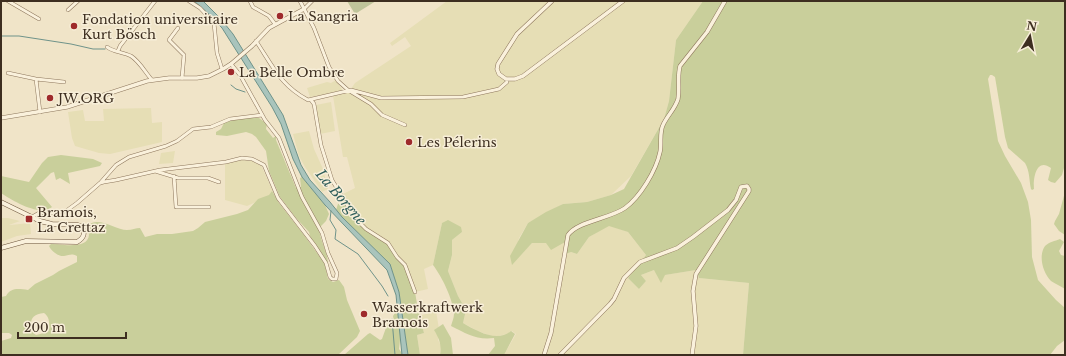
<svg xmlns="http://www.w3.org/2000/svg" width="1066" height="356" font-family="'Libre Baskerville',serif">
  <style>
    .farmland { fill: #e6deb5 }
    .green { fill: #c9cf9b; fill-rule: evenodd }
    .cemetery { fill: #bfc49a }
    .water { fill: #a9c4bc; stroke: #6f938a }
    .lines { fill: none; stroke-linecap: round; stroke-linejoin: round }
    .stream { stroke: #6f938a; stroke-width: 1 }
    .minor-casing { stroke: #8d765c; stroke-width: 4 }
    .tertiary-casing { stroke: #8d765c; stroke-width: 4.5 }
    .secondary-casing { stroke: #6f573f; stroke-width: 5 }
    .minor { stroke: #faf1dc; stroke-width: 3 }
    .tertiary { stroke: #faf1dc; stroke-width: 3.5 }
    .secondary { stroke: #faf1dc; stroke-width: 4 }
    .poi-dot { fill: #9e2a2b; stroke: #f7eed8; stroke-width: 1.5 }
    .labels { text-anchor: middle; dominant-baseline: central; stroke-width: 3; stroke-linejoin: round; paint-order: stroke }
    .poi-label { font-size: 13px; fill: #3d2e20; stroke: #f7eed8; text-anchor: start }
    .water-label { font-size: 14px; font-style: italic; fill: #2f5d5a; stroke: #f7eed8 }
  </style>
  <rect width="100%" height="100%" fill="#f0e4c8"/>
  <path class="farmland" d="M447 1H703L676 40 669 101 664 119 631 176 611 195 587 202 563 204 528 223 519 238 512 264 532 243 565 242 567 253 571 252 577 254 589 237 609 225 628 232 646 255 628 278 639 289 646 281 641 275 654 270 665 275 696 270 699 278 749 283 743 355H504L516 334 512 331 508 334 493 337 478 331 463 323 466 310 458 296 448 271 452 255V240L462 232 442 223 433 265 424 269 428 289 415 292 372 233 355 218 341 195 355 188 347 157H343L333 96 348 93 355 83 411 46 405 37 392 46 390 43Z
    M336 80 343 91 310 97 307 88 327 82 331 83Z
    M331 102 335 131 320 134 316 105Z
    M151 108 152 123 162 122V142L110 154 99 153 75 146 72 138 68 112 83 110 85 121H104L103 109Z
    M309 131 314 149 323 169 328 189 322 192 305 167 299 156 293 134Z
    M175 151 173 163 159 164 161 153Z
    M242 160 252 161 261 165 274 194 247 206 225 200V163Z
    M1 218H8L20 221 9 225H10L30 223 31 234 17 236 1 242Z
    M436 311 439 329 438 340 441 346 440 355H420L417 335 424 333 419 316Z"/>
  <path class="green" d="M703 1H1065L1064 168 1062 175 1055 183 1051 182 1048 180 1051 168C1036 157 1033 179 1034 189L1032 190 1031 189C1029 180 1030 172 1025 163L1008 148 1005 137 995 77 992 75H990L988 79 998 141 1005 156 1021 183 1028 202 1031 220 1032 257 1038 280 1056 300 1065 308V340L1057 346 1050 355H743L749 283 699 278 696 270 665 275 661 283 654 270 641 275 646 281 639 289 628 278 646 255 628 232 609 226 589 237 577 254 571 252 563 255 565 242 551 250 546 243H532L512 265 510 256 528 223 546 212 563 204 587 202 611 195 624 189 664 119 669 101 676 40Z
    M244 118H259L267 124 266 129 273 138 276 136V140L296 188 301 187 300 178 302 177 325 205 329 214 326 221 319 228C320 242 329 252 328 268L318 248 311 240 309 232 296 218 280 197 269 171 266 151 256 137 252 134 246 132 227 136 216 135V132L221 129 224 123 231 120Z
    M61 155 93 159 102 163 100 166 68 173 70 184 60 178 56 180 54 172 51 173 36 188 52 207C40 217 13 201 1 193V176L29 182 42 163 48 157Z
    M272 191 279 203 304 235 325 264 328 279 333 282 339 280 344 287 347 300 360 331 357 337 338 355H1V341L11 338 12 335 9 333H1V297L6 296C11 287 19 289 28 290L35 284 53 275 59 271 77 262V256C71 253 70 255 64 256 59 257 51 251 49 246L51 244C60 244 88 250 89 235 89 233 87 229 87 226 98 215 115 230 127 230 132 230 136 228 140 228L145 237 157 234H172L193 231 198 228 205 222 237 214 248 210 258 199 269 195ZM44 313C50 317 50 325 48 332L36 335 33 333C29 323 30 314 44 313Z
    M1065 192V235L1059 231 1054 224 1055 221 1059 214Z
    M338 204H346L350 211 366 229 384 240 405 265 415 292 418 310 424 333 417 335 420 355H408L399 292 390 264 342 217 336 210Z
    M448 220 461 227 462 232 452 240V255L448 271 458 296 466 310 463 323C477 331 497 343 511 331L515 334 504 355H488L495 346 494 338C476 340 467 334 451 326 452 322 454 318 454 314 453 299 442 277 433 265L442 223Z
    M1060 239 1064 242 1059 251 1061 255 1065 256V289C1061 286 1055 284 1051 281 1043 273 1038 256 1045 246 1049 242 1055 241 1060 239Z
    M395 313 399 314 401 331 399 349 403 355H344L368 334 370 333 380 340 382 339 387 325 394 321 393 316Z
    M443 324 451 338 453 355H440C442 345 439 338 434 330Z"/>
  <path class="cemetery" d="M347 1H376L355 14Z"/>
  <path class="water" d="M194 1H203L220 18 233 34 283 115 301 165 310 180 330 202 342 217 390 264 399 292 408 355H402L396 295 387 270 325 205 302 177 293 159 281 124 272 107 222 28 210 15Z"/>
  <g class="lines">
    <path class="stream" d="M1 36H19L71 44 93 49H105
      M231 85 236 89 245 92
      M328 171 329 176
      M331 211 330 220 336 230 335 239 358 254 382 286 388 296
      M392 319 395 355"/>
    <defs>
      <path id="minor" d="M8 1 39 19
        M189 1 200 8 214 23 217 53 222 69
        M250 1 253 7 269 16 275 24
        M300 1 314 28 329 67 338 81 348 90 371 104 382 115 405 125
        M304 9 312 1
        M68 10 78 1
        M178 28 169 40 184 55 182 78
        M256 41C272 65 280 85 308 100L351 90 381 98 463 97 499 89 507 82
        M107 47C113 52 123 52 131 56 140 62 145 72 152 80
        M118 51 120 46 155 1
        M8 73 36 79
        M311 100 314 104 321 145 332 180 355 218 366 229 388 243 397 257 405 265 415 292
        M40 112 36 79 64 82
        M155 171 178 178H208L219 182
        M174 176 176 207H209
        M101 182 116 165 129 157 166 146 177 141 193 129 211 127 230 119 262 115
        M32 217 39 213H53L66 211 77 203 100 183 104 182 116 180 160 170 226 162 242 158 252 159 264 165 278 198 315 246 326 263 330 277 332 279H336L337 273 328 253 322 233 302 197 279 138 265 120 240 75 231 64"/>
      <path id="tertiary" d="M552 1 517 34 498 64 497 69 499 74 506 79H515L523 76 623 1
        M1 118 67 107 147 81 169 78H197L209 76 223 69 231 64 252 46 269 28 304 9
        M544 355 551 333 568 235C578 221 609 219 625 208 640 197 656 171 660 152 662 144 659 133 663 125 667 116 675 109 678 99 680 88 677 77 680 66L707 32 725 1
        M560 355 610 304 614 299 624 278 640 262 677 248 693 237 728 210 736 200 741 187 747 186 749 189V191L696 274 693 291 696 326 692 355"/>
      <path id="secondary" d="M1 202 40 221 52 224 78 225 81 226C86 233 84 238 77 242L26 241 1 248"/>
    </defs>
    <use href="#minor" class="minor-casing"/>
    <use href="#tertiary" class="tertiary-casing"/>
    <use href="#secondary" class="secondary-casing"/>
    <use href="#minor" class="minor"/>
    <use href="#tertiary" class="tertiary"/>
    <use href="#secondary" class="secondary"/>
  </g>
  <g class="poi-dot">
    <circle cx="280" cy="16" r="4"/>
    <circle cx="74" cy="26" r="4"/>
    <circle cx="231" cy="72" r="4"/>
    <circle cx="50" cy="98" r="4"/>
    <circle cx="409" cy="142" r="4"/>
    <rect x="25" y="215" width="8" height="8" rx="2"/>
    <circle cx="364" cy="314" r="4"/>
  </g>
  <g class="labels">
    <g class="poi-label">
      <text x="288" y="16">La Sangria</text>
      <text x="82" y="19">Fondation universitaire<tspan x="82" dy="15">Kurt Bösch</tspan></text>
      <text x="239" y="72">La Belle Ombre</text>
      <text x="58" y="98">JW.ORG</text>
      <text x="417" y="142">Les Pélerins</text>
      <text x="37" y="212">Bramois,<tspan x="37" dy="15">La Crettaz</tspan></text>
      <text x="372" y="307">Wasserkraftwerk<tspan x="372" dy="15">Bramois</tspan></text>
    </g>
    <g class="water-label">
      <text transform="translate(341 197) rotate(49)">La Borgne</text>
    </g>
  </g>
  <rect width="1066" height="356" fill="none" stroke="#3d2e20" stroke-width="4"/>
  <g transform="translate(1030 36) rotate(10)" stroke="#f7eed8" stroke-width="3" paint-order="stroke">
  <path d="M0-3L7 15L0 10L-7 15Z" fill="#3d2e20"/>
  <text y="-6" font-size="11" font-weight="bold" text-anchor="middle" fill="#3d2e20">N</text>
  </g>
  <path d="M18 332v6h108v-6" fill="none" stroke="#3d2e20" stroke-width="2"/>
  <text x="24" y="332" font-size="12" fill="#3d2e20" stroke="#f7eed8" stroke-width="3" paint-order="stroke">200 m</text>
</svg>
